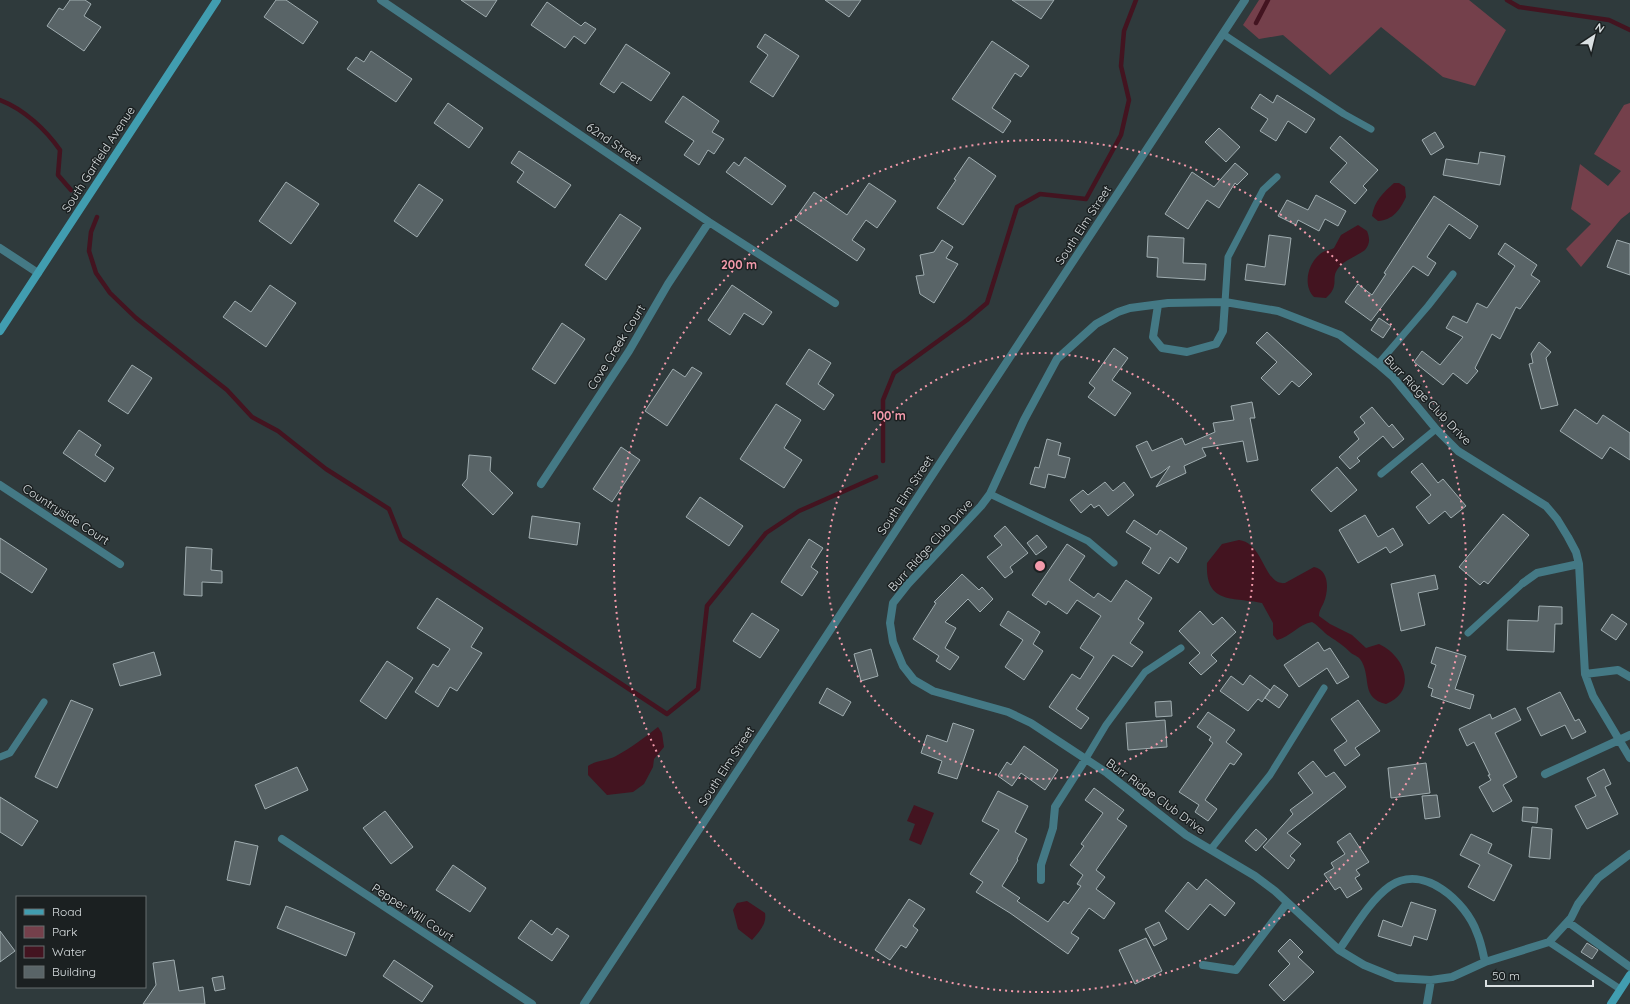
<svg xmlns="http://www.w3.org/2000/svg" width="1630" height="1004" font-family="Quicksand,sans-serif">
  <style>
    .green { fill: #74404b }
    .water { fill: #431420 }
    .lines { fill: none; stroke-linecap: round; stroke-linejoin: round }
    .stream { stroke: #431420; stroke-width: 4.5 }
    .building { fill: #596467; stroke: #a0adb0 }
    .lane { stroke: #447985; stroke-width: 7 }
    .street { stroke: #447985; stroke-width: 8 }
    .secondary { stroke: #419db0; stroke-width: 8 }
    .ring { fill: none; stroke: #f39aab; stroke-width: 2; stroke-dasharray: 2 4 }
    .labels { text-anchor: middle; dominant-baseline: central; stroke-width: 3; stroke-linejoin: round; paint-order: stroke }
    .street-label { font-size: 12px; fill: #dae0e2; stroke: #1b2021 }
    .centre { fill: #f39aab; stroke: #1b2021; stroke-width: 2 }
    .ring-label { font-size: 12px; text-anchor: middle; font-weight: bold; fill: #f39aab; stroke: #1b2021; stroke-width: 3; stroke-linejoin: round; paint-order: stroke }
  </style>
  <rect width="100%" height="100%" fill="#2f3a3c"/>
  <path class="green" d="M1259 0H1469L1506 30 1475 86 1443 77 1381 27 1330 75 1283 35 1259 39 1243 25Z
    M1630 103V212L1621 219 1581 267 1566 249 1591 224 1571 209 1580 164 1608 186 1621 171 1594 154 1624 105Z"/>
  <path class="water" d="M1394 183H1399L1405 187 1406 197C1400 210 1393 220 1378 221L1372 216C1374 201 1384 192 1394 183Z
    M1358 225 1367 231C1370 239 1370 244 1365 250 1357 256 1342 261 1337 270 1331 279 1340 286 1326 298L1314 297C1302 285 1308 261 1323 252 1326 250 1331 250 1334 248L1341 235Z
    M1239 540C1264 543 1264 586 1285 583L1314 567C1329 570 1329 589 1324 602 1322 607 1319 610 1319 616L1330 624 1352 635 1366 648 1379 644C1405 656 1418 691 1386 704 1361 698 1371 679 1362 662 1359 656 1355 656 1351 653 1343 645 1338 642 1329 636 1323 632 1319 626 1312 622 1299 624 1290 637 1277 640L1273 635V623L1262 603C1233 597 1205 605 1207 563L1222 544Z
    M658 727 662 733 664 747 654 759 653 767 644 784 633 792 607 795 588 775V766C596 760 607 761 616 756 631 748 645 737 658 727Z
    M914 805 934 813 921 845 909 840 915 824 907 821Z
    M747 901 765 913C767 924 759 932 752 940L738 929 733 910 737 903Z"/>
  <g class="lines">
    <path class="stream" d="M1507 0 1519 7 1609 20 1630 30
      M1256 23 1268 0
      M0 100C24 109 46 130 60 150L58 175 71 190
      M97 217 91 232 89 251 96 273 110 293 136 318 227 390 252 417 278 431 326 469 389 509 401 539 667 714 698 689 707 606 766 533 799 511 876 477
      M883 461V400L894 373 967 320 987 303 1017 207 1040 194 1086 199 1121 135 1129 100 1121 66 1124 31 1136 0"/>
  </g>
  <path class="building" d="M70 0H85L91 4 84 16 101 27 84 51 47 26 59 8 63 10Z
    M276 0H286L318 22 303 44 264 17Z
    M461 0H497L486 17Z
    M825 0H861L849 17Z
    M1012 0H1054L1041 19Z
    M547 2 581 26 585 22 596 29 585 44 574 36 565 48 531 25Z
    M765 34 799 56 773 97 750 82 768 55 757 47Z
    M992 41 1029 66 1021 77 1015 73 992 108 1011 121 1003 133 952 99Z
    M626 44 670 73 651 101 622 82 614 93 600 84Z
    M371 51 412 79 396 102 347 69 356 57 364 62Z
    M1260 94 1273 103 1277 95 1315 119 1306 133 1288 121 1276 141 1260 131 1268 119 1251 108Z
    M683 96 719 121 712 132 724 139 714 154 708 150 699 165 684 155 694 141 665 122Z
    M448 103 483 128 469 148 434 123Z
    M1219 128 1240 147 1226 162 1205 142Z
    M1435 132 1444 147 1431 155 1422 140Z
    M1340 136 1378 170 1363 186 1367 190 1355 204 1330 182 1347 163 1330 148Z
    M519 151 571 185 555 208 517 182 524 172 511 163Z
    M1480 152 1505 156 1500 185 1443 175 1446 159 1478 164Z
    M745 157 786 186 772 205 726 172 734 162 739 166Z
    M969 157 996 176 963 225 937 208 956 180 954 179Z
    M1235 163 1248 174 1237 185 1235 183 1219 208 1207 200 1188 229 1165 214 1192 172 1214 187Z
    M286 182 319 204 291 244 259 221Z
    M869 183 896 201 877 228 866 220 852 240 865 249 857 261 795 219 814 192 847 215Z
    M419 184 443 200 417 237 394 221Z
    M1316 195 1346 211 1338 226 1325 219 1319 231 1298 220 1296 225 1278 216 1287 200 1308 210Z
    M1434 196 1478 226 1470 239 1449 224 1427 257 1436 263 1428 276 1413 266 1371 321 1345 302 1358 284 1372 295 1386 274 1384 273Z
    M620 214 641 228 606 280 585 265Z
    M1269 235 1291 238 1285 285 1245 280 1247 264 1265 267Z
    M1148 236 1184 238 1183 263 1206 264 1205 280 1157 277 1158 258 1147 257Z
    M942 240 953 247 946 258 958 264 934 303 920 294 916 276 924 275 920 255 934 252Z
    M1617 240 1630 244V275L1607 267Z
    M1505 243 1537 265 1531 275 1540 281 1520 309 1516 307 1500 339 1492 334 1475 368 1478 371 1467 384 1453 373 1443 385 1414 362 1422 351 1440 365 1463 337 1446 328 1453 316 1467 323 1477 303 1487 308 1515 266 1498 254Z
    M270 285 296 303 266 347 223 317 235 301 251 312Z
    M732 285 772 312 763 325 744 313 730 335 708 320Z
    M1379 318 1391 326 1383 338 1371 330Z
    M562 323 585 339 555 384 532 369Z
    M1267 332 1312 374 1299 387 1292 381 1279 395 1261 378 1277 362 1256 343Z
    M1539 342 1551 352 1546 358 1558 405 1541 409 1529 364 1533 363 1531 354Z
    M1114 348 1128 358 1112 380 1131 393 1115 416 1088 397 1095 388 1089 383Z
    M809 349 831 363 818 384 834 395 824 410 786 384Z
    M132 365 152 378 128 414 108 401Z
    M692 367 702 373 667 426 645 411 673 369 685 377Z
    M1252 402 1255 418H1250L1258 460 1247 462 1243 441 1202 448 1206 456 1184 466 1186 473 1156 487 1170 466 1161 473 1151 478 1136 446 1147 441 1152 451 1182 438 1185 445 1215 432 1213 423 1234 420 1231 406Z
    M776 404 801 420 784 448 802 460 784 488 740 459Z
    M1372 407 1389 427 1392 424 1404 439 1393 448 1383 436 1357 458 1360 461 1350 469 1339 457 1359 439 1354 432 1365 423 1360 417Z
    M1575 409 1597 424 1603 415 1630 433V460L1610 447 1602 459 1560 431Z
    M79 430 101 445 95 455 114 468 105 482 63 453Z
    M1047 439 1061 443 1058 455 1070 458 1065 478 1048 474 1045 488 1030 484 1035 467 1039 468Z
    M621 447 640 460 612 502 593 489Z
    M469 455 491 457 490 471 513 493 493 515 462 485 467 479Z
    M1422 463 1438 483 1443 479 1466 506 1451 518 1445 511 1429 524 1416 507 1431 495 1411 472Z
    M1337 467 1357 490 1331 512 1311 490Z
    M1105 482 1113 491 1124 482 1134 495 1108 516 1099 505 1094 508 1091 504 1081 513 1070 500 1083 490 1088 495Z
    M700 497 743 526 729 546 686 517Z
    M1503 514 1529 535 1488 584 1484 581 1480 585 1459 567Z
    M1365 515 1378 537 1393 528 1403 545 1390 553 1386 547 1358 563 1339 530Z
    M532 516 580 523 577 545 529 538Z
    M1134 520 1157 535 1160 530 1187 548 1178 563 1170 557 1159 574 1142 563 1151 548 1126 532Z
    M1005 526 1028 553 1010 567 1013 572 1005 578 987 557 1002 545 994 536Z
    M1037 535 1047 547 1036 555 1027 543Z
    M0 538 47 569 32 593 0 572Z
    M809 539 823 548 811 567 818 572 802 596 781 582Z
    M1067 544 1085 556 1069 580 1094 598 1098 593 1111 602 1126 580 1152 598 1138 619 1144 623 1130 643 1143 652 1132 667 1113 655 1076 709 1089 718 1081 729 1049 707 1072 674 1080 679 1094 657 1080 648 1101 616 1077 600 1067 614 1048 601 1046 605 1032 595Z
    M186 547 212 549 211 570 222 571V583L202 582V596L184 595Z
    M962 574 979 590 982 587 993 599 980 612 968 599 945 622 956 628 945 648 959 657 950 670 936 661 939 656 913 639 936 603 934 602Z
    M1435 575 1438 589 1418 593 1425 625 1401 631 1391 584Z
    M437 598 483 628 471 647 482 653 457 691 450 687 438 707 415 692 433 664 438 667 450 649 417 628Z
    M1539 606 1562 607V624H1555L1554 652 1507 650 1508 620 1538 621Z
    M1008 611 1040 632 1033 644 1043 651 1024 680 1005 667 1023 640 1000 625Z
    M1200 611 1213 625 1222 617 1236 632 1211 655 1217 661 1201 675 1189 663 1200 653 1179 631Z
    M752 613 779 630 760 658 733 641Z
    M1612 614 1627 624 1616 640 1601 630Z
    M1318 642 1324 651 1330 648 1349 677 1337 684 1327 668 1299 687 1284 665Z
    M1436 647 1466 656 1455 689 1474 695 1470 709 1431 696 1433 689 1428 687 1436 665 1431 663Z
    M871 649 878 676 861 681 854 654Z
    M154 652 161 675 120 686 113 664Z
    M387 661 413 678 386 719 360 701Z
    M1250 675 1270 690 1262 702 1258 699 1248 711 1220 691 1231 676 1243 685Z
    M1274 685 1288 695 1279 708 1265 698Z
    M827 688 851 702 843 716 819 703Z
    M1560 692 1575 721 1579 719 1586 732 1572 739 1565 725 1541 736 1527 708Z
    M71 700 93 709 57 788 35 777Z
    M1358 700 1380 731 1355 748 1360 755 1345 766 1334 750 1347 741 1331 719Z
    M1171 701 1172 716 1156 717 1155 702Z
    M1515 708 1521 720 1495 733 1517 777 1503 785 1512 801 1493 812 1479 787 1491 780 1488 775H1490L1474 742 1467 746 1459 729 1490 714 1492 719Z
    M1208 712 1235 730 1226 742 1242 754 1234 765 1230 763 1205 800 1217 809 1208 821 1195 812 1199 805 1179 792 1213 743 1209 740 1211 737 1197 727Z
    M1165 720 1167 747 1128 750 1126 723Z
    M953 723 974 730 957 779 938 773 942 761 921 753 927 735 947 742Z
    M1024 746 1058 770 1045 790 1021 773 1012 786 998 776 1007 762 1011 765Z
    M1313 761 1326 777 1334 772 1346 787 1287 833 1301 844 1290 856 1295 860 1288 869 1263 847 1293 814 1290 810 1313 793 1298 773Z
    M1426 763 1430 793 1391 798 1388 768Z
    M297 767 308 790 265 809 255 785Z
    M1604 769 1611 784 1605 787 1618 814 1587 829 1575 806 1596 796 1587 778Z
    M1094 788 1124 810 1117 819 1127 826 1096 870 1105 877 1096 889 1115 903 1104 919 1089 908 1071 933 1079 938 1068 954 1010 913 976 892 983 882 970 874 999 830 982 821 998 791 1028 806 1015 832 1027 839 1017 859 1018 860 1002 886 1020 898 1017 901 1048 922 1064 901 1068 904 1081 886 1077 884 1083 875 1070 865 1084 846 1081 844 1103 813 1085 800Z
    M1437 795 1440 817 1425 819 1422 796Z
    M0 797 38 821 22 846 0 832Z
    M1523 807 1538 808 1537 823 1522 821Z
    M385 811 413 847 391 864 363 828Z
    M1532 827 1552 829 1550 859 1529 857Z
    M1256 829 1267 839 1256 851 1245 841Z
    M1350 833 1369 862 1356 870 1360 875 1355 878 1362 889 1347 898 1340 887 1335 890 1324 874 1334 868 1331 863 1345 854 1337 842Z
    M1471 834 1492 844 1488 853 1512 865 1494 901 1468 887 1480 865 1460 855Z
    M235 841 258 846 250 885 227 880Z
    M453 865 486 888 470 912 436 890Z
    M1206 879 1235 903 1225 916 1210 904 1188 930 1165 911 1188 882 1197 890Z
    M909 899 925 909 913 926 918 930 906 948 901 945 890 960 875 950Z
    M1411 902 1436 910 1427 940 1414 936 1411 946 1378 936 1383 920 1402 927Z
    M286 906 355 933 346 956 277 928Z
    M531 920 552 935 557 928 569 936 552 961 518 938Z
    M1159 922 1167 939 1154 946 1145 929Z
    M0 931 15 951 0 962Z
    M1146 938 1162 971 1135 984 1119 950Z
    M1290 939 1303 952 1298 957 1314 972 1284 1001 1269 985 1290 964 1278 951Z
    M1587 943 1598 950 1592 959 1581 952Z
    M174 960 179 991 203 987 205 1004H143L156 985 153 963Z
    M394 960 433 986 422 1002 383 976Z
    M223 976 225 989 215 991 212 978Z"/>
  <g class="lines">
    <path class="lane" d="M1223 34 1344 114 1371 129
      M1225 302 1228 257 1263 190 1277 177
      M1378 364 1428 306 1453 274
      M1381 474 1436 429
      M990 494 1088 541 1114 563
      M1468 633 1523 583
      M0 757 10 753 44 702
      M1085 760 1106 725 1145 672 1181 648
      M1211 849 1270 775 1324 688
      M1549 942 1620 989"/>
    <path class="street" d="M381 0 709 222 835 303
      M0 248 38 273
      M1158 305 1153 337 1162 348 1187 352 1216 344 1223 331 1225 302
      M541 484 629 351 668 284 709 222
      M0 485 120 564
      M1523 583 1537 573 1579 564
      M1585 674 1618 670 1630 677
      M1630 758 1593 696 1585 674 1579 564 1576 552 1568 537 1557 519 1546 506 1458 451 1436 429 1393 377 1378 364 1340 335 1278 311 1225 302 1168 303 1130 308 1118 312 1096 324 1057 359 1024 420 990 494 981 506 908 584 893 603 890 623 893 642 903 666 914 680 933 691 1008 712 1031 723 1107 773 1186 835 1255 876 1275 891 1339 950 1364 965 1396 978 1431 980 1452 977 1485 962 1549 942 1571 918 1578 904 1598 878 1630 854
      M1545 774 1630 735
      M282 839 532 1004
      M1041 880V865L1053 828 1055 807 1085 760
      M1568 922 1630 967
      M1339 950C1354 929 1369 901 1390 886 1424 863 1466 902 1477 933 1481 942 1483 953 1485 962
      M1203 965 1236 970 1287 903
      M584 1004 1245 0
      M1427 1004 1431 980"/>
    <path class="secondary" d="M0 331 217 0
      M1611 1004 1630 975"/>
  </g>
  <g class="ring">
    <circle cx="1040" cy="566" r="213"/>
    <circle cx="1040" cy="566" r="426"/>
  </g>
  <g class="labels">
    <g class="street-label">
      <text transform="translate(614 143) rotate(34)">62nd Street</text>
      <text transform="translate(98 159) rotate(-57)">South Garfield Avenue</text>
      <text transform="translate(1083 225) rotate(-57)">South Elm Street</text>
      <text transform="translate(616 347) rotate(-58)">Cove Creek Court</text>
      <text transform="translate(1428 400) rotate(46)">Burr Ridge Club Drive</text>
      <text transform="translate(905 495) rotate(-57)">South Elm Street</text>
      <text transform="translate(66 514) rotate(33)">Countryside Court</text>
      <text transform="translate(930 545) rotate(-48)">Burr Ridge Club Drive</text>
      <text transform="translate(726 766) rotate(-57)">South Elm Street</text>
      <text transform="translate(1156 796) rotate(36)">Burr Ridge Club Drive</text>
      <text transform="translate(413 912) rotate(33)">Pepper Mill Court</text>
    </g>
  </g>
  <circle cx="1040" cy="566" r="6" class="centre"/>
  <g class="ring-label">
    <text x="739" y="269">200 m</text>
    <text x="889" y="420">100 m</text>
  </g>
  <rect x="16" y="896" width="130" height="92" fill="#1b2021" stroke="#676d6e"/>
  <rect x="24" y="909" width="20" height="6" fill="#419db0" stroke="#676d6e"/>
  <text x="52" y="916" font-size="12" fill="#dae0e2">Road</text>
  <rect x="24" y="926" width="20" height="12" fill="#74404b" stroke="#676d6e"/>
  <text x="52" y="936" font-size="12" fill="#dae0e2">Park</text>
  <rect x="24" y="946" width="20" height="12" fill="#431420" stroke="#676d6e"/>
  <text x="52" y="956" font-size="12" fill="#dae0e2">Water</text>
  <rect x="24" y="966" width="20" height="12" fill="#596467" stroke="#676d6e"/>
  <text x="52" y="976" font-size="12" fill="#dae0e2">Building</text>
  <g transform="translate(1594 36) rotate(35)" stroke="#1b2021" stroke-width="3" paint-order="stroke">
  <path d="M0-3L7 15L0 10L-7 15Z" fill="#dae0e2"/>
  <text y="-6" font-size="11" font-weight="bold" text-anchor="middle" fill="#dae0e2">N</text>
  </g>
  <path d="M1486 980v6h107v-6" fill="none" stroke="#dae0e2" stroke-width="2"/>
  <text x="1492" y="980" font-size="12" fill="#dae0e2" stroke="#1b2021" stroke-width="3" paint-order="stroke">50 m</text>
</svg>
